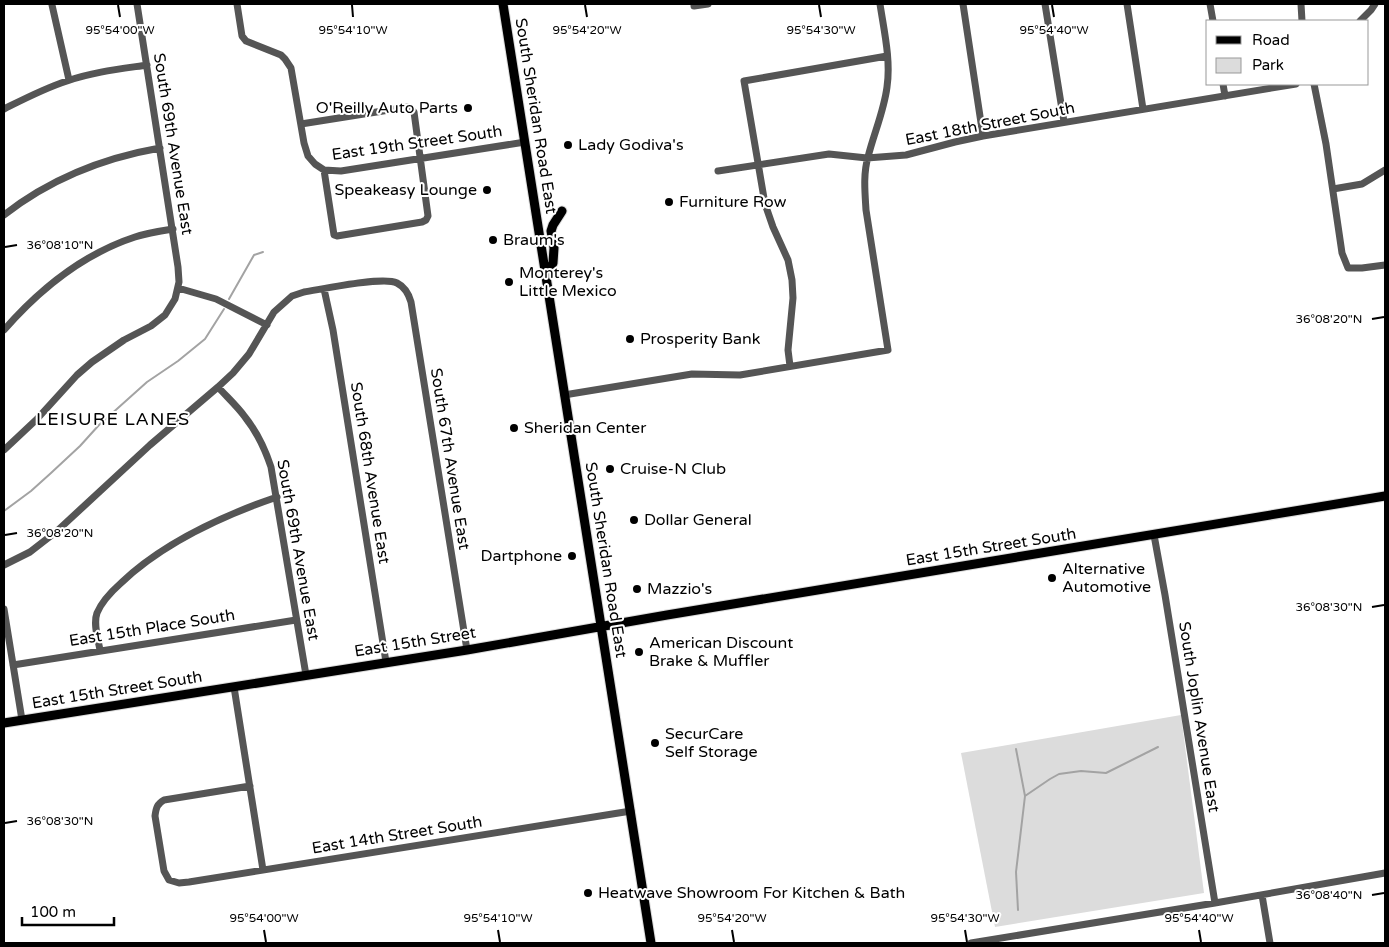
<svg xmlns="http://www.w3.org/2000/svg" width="1389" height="947" font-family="'Varela Round',sans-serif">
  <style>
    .green { fill: #dcdcdc }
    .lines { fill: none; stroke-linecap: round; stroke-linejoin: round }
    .stream { stroke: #a3a3a3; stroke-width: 2 }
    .major-casing { stroke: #dbdbdb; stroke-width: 11 }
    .minor { stroke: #555; stroke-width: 7 }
    .major { stroke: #000; stroke-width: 9 }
    .ticks { fill: none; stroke: #000; stroke-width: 2 }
    .poi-dot { fill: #000; stroke: #fff; stroke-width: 2 }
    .labels { text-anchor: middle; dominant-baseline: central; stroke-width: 4; stroke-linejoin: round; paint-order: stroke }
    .poi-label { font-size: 16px; fill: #000; stroke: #fff; text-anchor: start }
    .street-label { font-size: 16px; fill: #000; stroke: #fff }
    .neighbourhood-label { font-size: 18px; letter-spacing: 1px; fill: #000; stroke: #fff }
    .ticks-label { font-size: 12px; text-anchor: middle; fill: #000; stroke: #fff; stroke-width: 4; stroke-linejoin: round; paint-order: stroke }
  </style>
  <rect width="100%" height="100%" fill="#fff"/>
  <path class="green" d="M1181 715 1204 893 995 927 961 753Z"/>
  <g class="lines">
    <path class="stream" d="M229 299 254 255 263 252
      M4 511 31 491 51 473 80 446 99 425 147 382 178 361 205 339 224 309
      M1016 749 1025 796 1016 872 1018 910
      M1025 796 1050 779 1059 774 1081 771 1106 773 1158 747"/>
    <defs>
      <path id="major" d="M503 4 651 943
        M546 277 553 263 554 248 551 231 553 225 562 211
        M4 723 467 650 667 615 1385 496"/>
    </defs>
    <use href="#major" class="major-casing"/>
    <path class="minor" d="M237 4 242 36 246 41 281 55 285 59 291 68 304 143 308 156 315 164 324 170 341 171 525 142
      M694 4V6L708 4
      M963 4 983 136
      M1045 4 1064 122
      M1127 4 1143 109
      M1210 4 1213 21
      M1301 4 1302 21
      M52 5 69 80
      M1360 21 1371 10 1375 4
      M1223 84 1225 96
      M1314 84 1326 144 1342 253 1348 268H1362L1385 265
      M4 109C24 99 45 88 67 81 93 72 120 69 147 65
      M301 124 408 107 414 112 428 216 426 220 422 222 337 236 334 235 324 170
      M718 171 829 154 867 158 906 155 955 142 983 136 1296 84
      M1333 189 1362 184 1385 170
      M4 215C50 179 103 158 160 148
      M178 288 216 299 267 325
      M324 289 333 330 386 662
      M4 330C39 290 83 254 135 237 147 233 160 231 173 229
      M790 366 788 350 793 298 792 280 788 260 773 227 765 204 744 81 887 56
      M218 387C227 397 237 406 245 417 257 432 265 449 271 467L306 675
      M564 395 692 374 740 375 888 350 866 210C865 193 863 174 868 157 874 133 884 111 887 87 891 60 884 31 880 4
      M4 450 37 419 77 375 92 362 124 340 151 326 165 315 175 299 179 282 178 267 137 4
      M1154 535 1165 595 1215 903
      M4 565 30 552 57 531 150 445 218 387 233 373 249 354 274 312 292 296 304 292C323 289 383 276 397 283 405 287 409 295 411 302L467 650
      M4 609 22 720
      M100 650C98 639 93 624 97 613 102 601 112 591 121 583 164 542 222 516 277 497
      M13 665 296 620
      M234 687 263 870
      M250 786 164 800C157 804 156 808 155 816L164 871 169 880 179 883 189 882 631 811
      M1262 895 1270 943
      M971 943 1215 903 1385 873"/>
    <use href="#major" class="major"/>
  </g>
  <path class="ticks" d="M118 5 120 17M352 5 353 17M585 5 587 17M819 5 821 17M1052 5 1054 17M5 247 17 245M1372 319 1384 317M5 535 17 533M1372 607 1384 605M5 823 17 821M1372 895 1384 893M264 930 266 942M498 930 500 942M732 930 734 942M965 930 967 942M1199 930 1201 942"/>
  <g class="poi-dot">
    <circle cx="468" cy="108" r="5"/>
    <circle cx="568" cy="145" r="5"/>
    <circle cx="487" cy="190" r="5"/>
    <circle cx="669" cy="202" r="5"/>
    <circle cx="493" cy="240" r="5"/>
    <circle cx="509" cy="282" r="5"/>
    <circle cx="630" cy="339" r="5"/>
    <circle cx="514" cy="428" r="5"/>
    <circle cx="610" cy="469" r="5"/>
    <circle cx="634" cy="520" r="5"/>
    <circle cx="572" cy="556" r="5"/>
    <circle cx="1052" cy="578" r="5"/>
    <circle cx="637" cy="589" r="5"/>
    <circle cx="639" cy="652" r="5"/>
    <circle cx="655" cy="743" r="5"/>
    <circle cx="588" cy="893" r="5"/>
  </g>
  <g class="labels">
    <g class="poi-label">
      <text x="458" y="108" text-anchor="end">O'Reilly Auto Parts</text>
      <text x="578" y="145">Lady Godiva's</text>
      <text x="477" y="190" text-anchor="end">Speakeasy Lounge</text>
      <text x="679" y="202">Furniture Row</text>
      <text x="503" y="240">Braum's</text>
      <text x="519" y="273">Monterey's<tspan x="519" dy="18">Little Mexico</tspan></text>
      <text x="640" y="339">Prosperity Bank</text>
      <text x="524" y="428">Sheridan Center</text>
      <text x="620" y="469">Cruise-N Club</text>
      <text x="644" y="520">Dollar General</text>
      <text x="562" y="556" text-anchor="end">Dartphone</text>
      <text x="1062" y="569">Alternative<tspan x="1062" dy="18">Automotive</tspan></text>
      <text x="647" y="589">Mazzio's</text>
      <text x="649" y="643">American Discount<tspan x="649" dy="18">Brake &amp; Muffler</tspan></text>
      <text x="665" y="734">SecurCare<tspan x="665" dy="18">Self Storage</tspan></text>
      <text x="598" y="893">Heatwave Showroom For Kitchen &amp; Bath</text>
    </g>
    <g class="street-label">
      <text transform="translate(536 116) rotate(81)">South Sheridan Road East</text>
      <text transform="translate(990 124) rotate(-11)">East 18th Street South</text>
      <text transform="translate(417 143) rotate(-8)">East 19th Street South</text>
      <text transform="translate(173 144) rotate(81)">South 69th Avenue East</text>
      <text transform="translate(450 459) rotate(81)">South 67th Avenue East</text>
      <text transform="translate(370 473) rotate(81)">South 68th Avenue East</text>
      <text transform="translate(991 547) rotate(-9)">East 15th Street South</text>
      <text transform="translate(298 550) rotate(80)">South 69th Avenue East</text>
      <text transform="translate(606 560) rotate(81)">South Sheridan Road East</text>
      <text transform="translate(152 628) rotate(-9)">East 15th Place South</text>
      <text transform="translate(415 642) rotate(-9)">East 15th Street</text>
      <text transform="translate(117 690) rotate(-9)">East 15th Street South</text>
      <text transform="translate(1199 717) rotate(81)">South Joplin Avenue East</text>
      <text transform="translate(397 835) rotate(-9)">East 14th Street South</text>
    </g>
    <g class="neighbourhood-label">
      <text x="113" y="419">LEISURE LANES</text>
    </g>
  </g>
  <g class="ticks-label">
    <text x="120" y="34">95°54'00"W</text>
    <text x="353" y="34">95°54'10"W</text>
    <text x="587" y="34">95°54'20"W</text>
    <text x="821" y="34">95°54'30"W</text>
    <text x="1054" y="34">95°54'40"W</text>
    <text x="60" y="249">36°08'10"N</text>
    <text x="1329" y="323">36°08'20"N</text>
    <text x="60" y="537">36°08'20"N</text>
    <text x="1329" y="611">36°08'30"N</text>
    <text x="60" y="825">36°08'30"N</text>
    <text x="1329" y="899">36°08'40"N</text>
    <text x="264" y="922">95°54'00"W</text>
    <text x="498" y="922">95°54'10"W</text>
    <text x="732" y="922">95°54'20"W</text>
    <text x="965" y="922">95°54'30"W</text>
    <text x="1199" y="922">95°54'40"W</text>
  </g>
  <rect width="1389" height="947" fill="none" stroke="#000000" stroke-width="10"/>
  <rect x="1206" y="20" width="162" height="65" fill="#ffffff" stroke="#999999"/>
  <rect x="1216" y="36" width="25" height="8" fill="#000000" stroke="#999999"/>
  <text x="1252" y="45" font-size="15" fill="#000000">Road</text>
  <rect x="1216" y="58" width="25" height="15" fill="#dcdcdc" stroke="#999999"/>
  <text x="1252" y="70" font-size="15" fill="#000000">Park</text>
  <path d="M22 917v8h92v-8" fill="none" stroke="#000000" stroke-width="2.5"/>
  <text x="30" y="917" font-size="15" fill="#000000" stroke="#ffffff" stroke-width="4" paint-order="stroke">100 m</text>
</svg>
